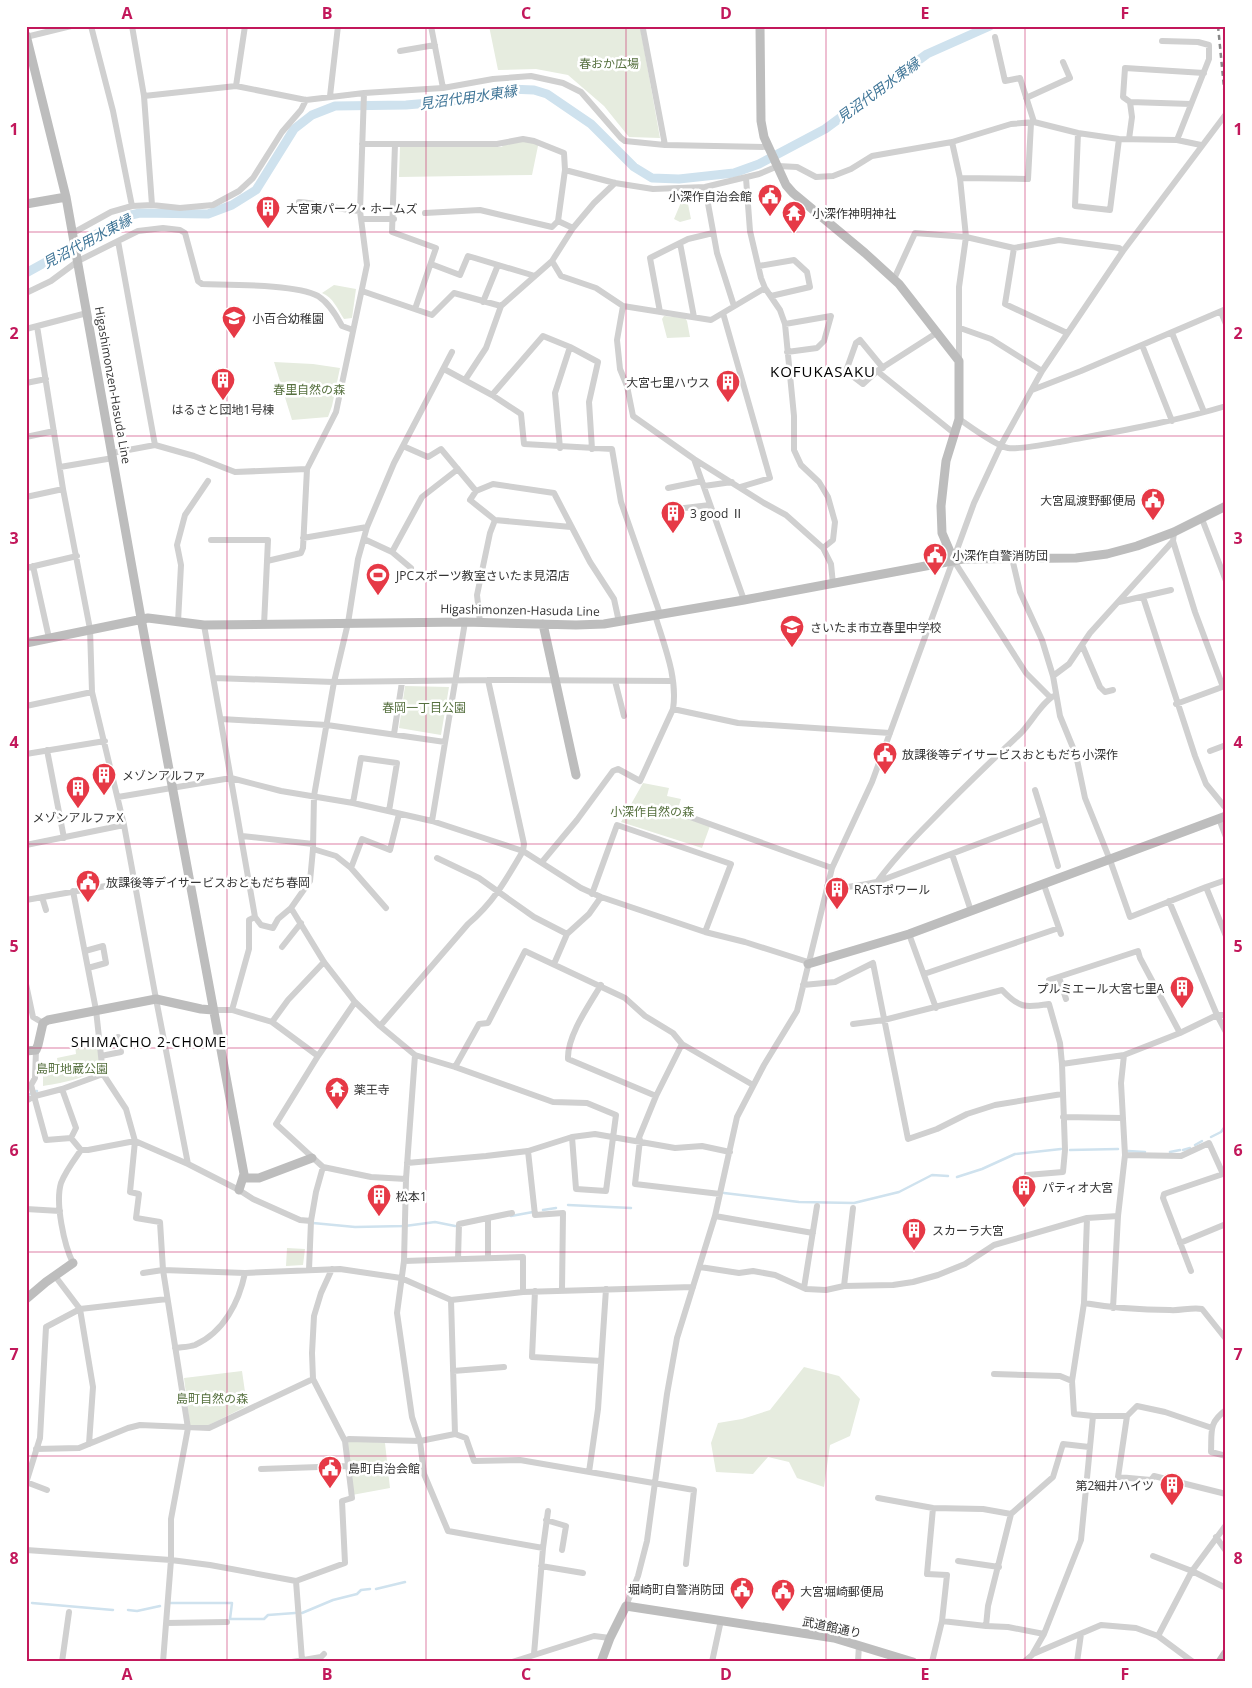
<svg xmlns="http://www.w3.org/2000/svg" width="1252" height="1688" font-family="'Open Sans','Noto Sans JP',sans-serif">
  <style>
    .green { fill: #e6ecdf }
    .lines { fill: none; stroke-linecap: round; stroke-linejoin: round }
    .stream { stroke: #cfe2ee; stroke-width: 2.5 }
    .canal { stroke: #cfe2ee; stroke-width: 9 }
    .street { stroke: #d0d0d0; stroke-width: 6 }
    .secondary { stroke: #bdbdbd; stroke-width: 9 }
    .rail { stroke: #888; stroke-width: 2.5; stroke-dasharray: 5 4; stroke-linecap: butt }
    .grid { fill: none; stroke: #c2185b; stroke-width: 1; stroke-opacity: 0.55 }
    .labels { text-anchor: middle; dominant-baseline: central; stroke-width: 5; stroke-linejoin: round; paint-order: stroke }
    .park-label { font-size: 12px; fill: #56703f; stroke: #fff }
    .poi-label { font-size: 12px; fill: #333; stroke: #fff; text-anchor: start }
    .street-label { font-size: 12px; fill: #333; stroke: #fff }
    .water-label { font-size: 14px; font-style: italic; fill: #3f7597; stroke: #fff }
    .neighbourhood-label { font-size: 14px; letter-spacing: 1px; fill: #000; stroke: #fff }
    .quarter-label { font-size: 15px; letter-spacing: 1px; fill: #000; stroke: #fff }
    .neatline { fill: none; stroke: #c2185b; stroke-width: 2 }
    .grid-label { font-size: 16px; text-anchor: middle; font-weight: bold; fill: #c2185b }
  </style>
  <rect width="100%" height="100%" fill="#fff"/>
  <path class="green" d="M489 26H640L660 138 629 137 604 106 568 75 536 69 498 70Z
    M539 141 532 175 399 177 400 147H502L504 143Z
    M696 191V198L687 199 691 219 680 222 674 219 685 193Z
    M334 285 356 289 352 318 344 319C338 310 333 297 322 293Z
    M664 316 685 318 687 321 690 337 667 338 662 319Z
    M274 362 313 364 340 368 332 406 328 417 292 420Z
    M405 686 449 687 441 735 399 728Z
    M643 783 669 788 667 796 681 799 676 815 710 826 702 848 621 822Z
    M84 1035 85 1041 96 1039C97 1046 101 1061 98 1067 91 1078 56 1084 43 1086V1073L59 1071 57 1058 76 1054 74 1036Z
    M287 1248 305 1249 303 1265 286 1266Z
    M804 1367 839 1376 860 1399 850 1436 830 1445 824 1487 797 1478 789 1462 768 1457 753 1474 716 1472 711 1443 718 1423 742 1419 770 1410Z
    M242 1371 247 1406 207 1426H190L184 1378Z
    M351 1440 385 1443 390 1488 352 1495 347 1444Z"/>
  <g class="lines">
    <path class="stream" d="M26 1096 37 1091
      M1211 1137 1221 1132 1226 1125
      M1195 1145 1202 1141
      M1070 1150 1118 1149
      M1183 1150 1190 1148
      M1128 1151 1145 1152
      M1170 1152 1180 1150
      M957 1177 982 1169 1015 1154 1061 1149
      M724 1193 799 1202 854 1203 899 1192 932 1175 948 1176
      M568 1205 631 1208
      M543 1210 556 1208
      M511 1216 533 1212
      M313 1223 355 1227 405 1226 435 1222 455 1226
      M376 1589 405 1582
      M32 1603 113 1610
      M170 1603H232L230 1619H264L268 1615 295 1613
      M128 1610 137 1611 160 1606
      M302 1613 333 1600 357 1594 361 1590 370 1589"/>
    <path class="canal" d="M26 273 131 215 140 213 208 214 232 205 256 190 294 129 312 115 335 106 406 105 452 101 509 89 534 90 547 94 591 124 634 167 652 178 679 179 734 173 759 164 825 129 927 54 990 26"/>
    <path class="street" d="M91 26 113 111 132 206
      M132 26 144 96 152 205
      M431 26 443 88
      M643 29 665 145
      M26 37 71 26
      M995 37 1005 81 1020 78 1034 122
      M1162 41 1198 42 1209 45V59L1177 140
      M400 51 435 45
      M236 86 245 26
      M144 96 236 86 306 100 364 93 443 88 493 79 531 76 563 83 581 92 621 138 625 141 665 145 769 147
      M330 96 338 26
      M1026 98 1070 78 1063 62
      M1130 102 1123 97 1125 68 1204 73
      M1078 133 1075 206 1110 210 1119 139
      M1129 139 1132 117 1130 102 1191 104
      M952 142 960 178 966 237 959 287V361
      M362 144H497L523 139 534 141 564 153 565 170 558 221 552 227 480 210 425 213
      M395 144 392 232 436 248 415 309
      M565 170 615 183 653 189 705 187 759 174 778 166 797 167 816 177 833 176 851 169 872 156 952 142 1011 124 1034 122 1078 133 1119 139 1177 140 1201 145
      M746 178 750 231 761 278 765 288 780 310 785 324 794 416V450L801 465 819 482 828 497 835 522 833 540 823 548
      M960 178 1028 179 1031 123
      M705 187 717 253 734 306
      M299 202C320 203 339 210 360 211
      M362 219H394
      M558 221 573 228
      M73 233 111 212 132 206 152 205 180 208 213 205 239 191 253 178 282 132 301 110 306 100
      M118 241 155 445
      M680 243 694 317
      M1014 248 1005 304 1067 333
      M552 261 561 276 596 288 623 306 711 320 765 288
      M431 264 460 275 468 256 535 276
      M759 266 794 260 807 272 810 287 771 296
      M894 279 915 233 966 237 1014 248 1059 240 1119 248 1123 251
      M362 291 432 315 454 293 501 306
      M26 293 51 281 78 261 138 231 163 228 180 230 185 233 198 281 202 284C230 285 296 284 318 296 329 303 336 315 342 326L353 330
      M483 302 498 265
      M623 306 617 340 620 369 627 386 633 416 694 459 764 503 786 515 823 548 831 564 833 584
      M660 312 650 258 688 239 713 233
      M1221 312 1226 324
      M723 313 770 478 740 487
      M785 324 831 316 824 341 817 348 787 352
      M37 326 63 489 90 629 92 692 124 825 156 999 188 1164
      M960 328 991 339 1042 371
      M26 329 87 313
      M1172 333 1204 412
      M1142 345 1172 421
      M883 368 860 340 856 343 846 371 863 384 877 371 938 332
      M444 369 492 395 521 414 524 444 612 449 621 502 660 614
      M877 371 955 434
      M465 380 486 348 501 306 552 261 573 228 594 203 615 183
      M26 383 46 379
      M1032 390 1081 371 1226 309
      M492 395 543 336 570 347 598 362 589 402 592 449
      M959 419C971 427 996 446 1008 448 1019 450 1053 443 1065 441 1119 431 1173 422 1226 406
      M26 437 54 431
      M403 446 428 457 441 449 476 491
      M560 448 555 393 570 347
      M112 453 155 445 194 456 235 472 307 469
      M694 459 744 600
      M60 467 113 458
      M704 486 732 482
      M668 488 702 481
      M26 497 63 489
      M676 509 710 505
      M1202 519 1226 581
      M495 520 470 500 476 491 493 484 554 493 590 562 614 599 619 622
      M303 538 367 527
      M364 539 392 552 411 568
      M211 540H268L264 625
      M1173 541 1195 612 1223 687
      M392 552 422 497 458 469
      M1012 558 1020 592 1042 640 1053 676 1060 716 1076 755 1085 798 1110 860 1130 917 1206 887
      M267 561 301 553 303 548 307 469 336 412 367 265 360 211 364 93
      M954 561 1026 673 1050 697
      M33 566 49 638
      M26 568 77 556
      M1143 597 1195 756 1206 784 1224 806
      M1119 602 1171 590
      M178 622 181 565 177 545 185 515 208 481
      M480 622 477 595 490 533 495 520 571 527
      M204 625 255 917 249 920V949L232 1010H213
      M1082 645 1100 687 1105 692 1113 690
      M1053 676 1069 664 1090 633 1173 541 1174 532
      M214 678 334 682 488 680 673 681
      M615 681 624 716
      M1176 704 1225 686
      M26 706 92 692
      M673 709 738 723 890 733
      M221 719 327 725 445 742
      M394 734 402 682
      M47 750 64 838
      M1210 751 1226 745
      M26 754 105 741
      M118 797 231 778 281 791 353 803 432 821 523 851 581 888 601 897 705 932 745 942 808 962
      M353 803 361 758 397 763 389 811
      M679 813 832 868
      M1044 819 1058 866
      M1219 819 1226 837
      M432 821 465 622
      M242 836 313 844
      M26 845 124 825
      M313 849 336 856 351 868 386 908
      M952 854 971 911
      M437 858 479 878 534 917 567 934
      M542 862 577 820 613 771 618 769 640 781 673 709C678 678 664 645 655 615
      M351 868 362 839 390 850 399 814
      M1226 880 1206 887 1226 936
      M877 882C893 860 911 841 930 822 960 791 990 762 1021 733 1031 723 1044 699 1056 695
      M1044 885 1061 934
      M827 886C845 889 860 885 877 882L1044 819 1035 790
      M73 891 96 1010 103 1074 126 1109 135 1141 130 1192 139 1194 136 1218 160 1222 163 1270 188 1428 171 1519V1560L163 1662
      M592 894 617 825 731 864 705 932
      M42 897 46 910
      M26 900 134 881
      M1169 901 1217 1015H1226
      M291 908 324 962 355 1002 380 1026 415 1055 455 1067 553 1102 587 1103 616 1115 606 1191 576 1189 572 1137
      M255 917 261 925 273 928 278 919 291 908 310 881 313 849 314 796 334 682 348 623 358 559 367 527 394 463 452 352
      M909 934 936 1008
      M282 947 301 923
      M85 951 103 946 106 963 88 968
      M554 964 567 934 589 914 601 897
      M924 974 1059 928
      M1059 977 1066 999
      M1049 980 1138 951 1140 958 1180 1033
      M26 984 33 1017 43 1023
      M601 985C589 1005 567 1036 568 1059L656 1096
      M803 985 835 982 873 963 908 1139 937 1129 967 1114 995 1105 1062 1094
      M355 1002 318 1056 276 1124 323 1167 371 1177 406 1179
      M232 1010 272 1022 318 1056
      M272 1022 288 1000 324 962
      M853 1024 884 1020 1002 990C1019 1008 1025 1008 1049 1004L1060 1043 1062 1064
      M380 1026 468 924C493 903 506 880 523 851L524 844 488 680
      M36 1050 35 1078 31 1085 46 1140 71 1138 81 1150
      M415 1055 406 1179 404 1261 397 1313 412 1417 420 1441 424 1474 448 1531 543 1548 534 1654
      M101 1056 121 1052 118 1037
      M455 1067 479 1024 488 1023 525 951 625 998 645 1016 673 1033 682 1044 753 1085
      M62 1089 76 1128 71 1138
      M26 1101 35 1096 62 1089 103 1074
      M1063 1117 1122 1118
      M638 1140 656 1096 682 1044
      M640 1140 635 1184 720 1194
      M528 1151 535 1215 563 1213 562 1290
      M1125 1155 1181 1156 1209 1143 1223 1174
      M407 1163 486 1156 528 1151 572 1137 595 1134 675 1148 702 1146 730 1152
      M1027 1175 1063 1172 1065 1150 1062 1064 1124 1055 1180 1033 1217 1015 1226 1032
      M26 1209 60 1211
      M715 1216 813 1233
      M1180 1243 1226 1224
      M488 1258V1218
      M458 1259 459 1224 512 1213
      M404 1261 523 1257V1292
      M73 1263C64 1245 55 1203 61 1183 65 1172 74 1160 81 1150H88L135 1141 188 1164 239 1190 253 1199 300 1220 311 1221
      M700 1267 739 1273 753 1271 775 1275 806 1289 826 1290 844 1286 893 1285 913 1282 938 1275 965 1264 994 1245 1087 1218 1118 1216
      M309 1270 311 1221 316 1192 323 1167
      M1191 1271 1163 1198 1164 1194 1226 1173
      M143 1273 163 1270 245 1273 340 1269 401 1278 451 1300 523 1292 693 1287
      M55 1276 80 1309 93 1387 89 1444
      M844 1286 853 1208
      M804 1288 817 1206
      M535 1291 532 1357 601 1361
      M451 1300 455 1434
      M1084 1303C1113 1308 1141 1310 1170 1310 1180 1311 1192 1307 1202 1309L1226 1339
      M1113 1308 1118 1216 1125 1155 1121 1083 1124 1055
      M175 1348C182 1347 189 1347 195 1345 224 1332 239 1302 245 1273
      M453 1371 504 1367
      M994 1374 1060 1376 1072 1381 1074 1414 1093 1416 1081 1540 1044 1634 1032 1655 1024 1662
      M1072 1381 1084 1303 1087 1218
      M1226 1410C1208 1423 1212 1432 1211 1452L1226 1456
      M1093 1416H1127L1137 1406 1165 1412 1212 1428
      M1127 1416 1118 1477 1151 1480 1154 1476 1226 1494
      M345 1441 349 1439 420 1441 455 1434 466 1438 474 1461 520 1460 694 1490 686 1564
      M36 1449 79 1448 128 1428 140 1425 209 1428 313 1379
      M261 1469 348 1466
      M589 1472 598 1409 606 1289
      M26 1482 47 1490
      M26 1483 40 1438 46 1327 80 1309 167 1299
      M878 1498 933 1508 983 1509 1011 1514 1053 1477 1063 1444 1089 1447
      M1011 1514 988 1606 986 1626 1008 1627 1044 1634
      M546 1520 566 1526 562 1550
      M1216 1537 1226 1551
      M543 1548 548 1511
      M26 1550 171 1560 210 1565 296 1581 345 1563 342 1501 352 1498 345 1441 313 1379 312 1353 314 1316 321 1293 332 1269
      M1153 1556 1192 1571 1226 1588
      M958 1561 999 1567
      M541 1566 583 1573
      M296 1581 302 1660
      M626 1606 638 1576 647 1541 667 1394 677 1338 715 1216 737 1117 764 1065 797 1011 832 868 872 782 974 503 1001 445 1042 371 1123 251 1226 114
      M942 1621 986 1626
      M166 1623 227 1622
      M1158 1636 1192 1571 1226 1525
      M1033 1654 1101 1625 1136 1628 1158 1636 1193 1662
      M62 1662 69 1612
      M292 1662 321 1657 324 1654
      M512 1662 594 1636 610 1638
      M712 1662 721 1620
      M858 1662 859 1645
      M932 1662 942 1621 947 1575 927 1574 933 1508
      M1077 1662 1081 1634"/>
    <path class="secondary" d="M760 26 761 121 764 137 786 185 793 193 865 253 899 284 959 361V419L946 461 941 506 942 533 954 561
      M26 35 66 197
      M26 204 66 197 141 618 244 1174 239 1190
      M543 624 576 775
      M26 643 148 618 204 625 465 622 576 625 604 624 744 600 963 559 1076 558 1107 554 1137 546 1174 532 1226 506
      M808 964 909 934 1226 816
      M26 1051 36 1050 38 1045 43 1023 48 1020 156 999 201 1009 213 1010
      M244 1178H259L312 1158
      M26 1299 46 1282 73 1263
      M601 1662 610 1638 626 1606 834 1638 913 1662
      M1220 1662 1226 1653"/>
    <path class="rail" d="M1218 26 1226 108"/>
  </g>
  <path class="grid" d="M227 26V1662M426 26V1662M626 26V1662M826 26V1662M1025 26V1662M26 232H1226M26 436H1226M26 640H1226M26 844H1226M26 1048H1226M26 1252H1226M26 1456H1226"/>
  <defs>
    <symbol id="civic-pin" viewBox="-11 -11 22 30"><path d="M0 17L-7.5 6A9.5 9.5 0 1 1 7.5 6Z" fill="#e63946" stroke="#fff"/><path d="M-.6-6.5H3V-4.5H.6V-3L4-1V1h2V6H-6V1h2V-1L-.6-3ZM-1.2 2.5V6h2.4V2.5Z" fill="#fff"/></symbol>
    <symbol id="building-pin" viewBox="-11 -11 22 30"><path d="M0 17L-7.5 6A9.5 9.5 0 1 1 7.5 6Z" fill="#e63946" stroke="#fff"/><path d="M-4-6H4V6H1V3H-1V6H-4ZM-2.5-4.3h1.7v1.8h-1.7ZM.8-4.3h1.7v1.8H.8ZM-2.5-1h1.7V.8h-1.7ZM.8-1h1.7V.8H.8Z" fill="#fff"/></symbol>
    <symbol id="temple-pin" viewBox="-11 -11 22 30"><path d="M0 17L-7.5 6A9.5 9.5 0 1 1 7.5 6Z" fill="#e63946" stroke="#fff"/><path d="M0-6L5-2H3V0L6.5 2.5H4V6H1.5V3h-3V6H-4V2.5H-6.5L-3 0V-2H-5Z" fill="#fff"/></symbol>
    <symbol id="school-pin" viewBox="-11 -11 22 30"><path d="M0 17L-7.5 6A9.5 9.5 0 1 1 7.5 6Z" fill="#e63946" stroke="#fff"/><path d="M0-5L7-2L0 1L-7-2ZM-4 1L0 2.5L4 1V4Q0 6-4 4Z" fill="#fff"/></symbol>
    <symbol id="stadium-pin" viewBox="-11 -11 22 30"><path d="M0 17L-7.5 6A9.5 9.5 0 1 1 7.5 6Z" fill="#e63946" stroke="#fff"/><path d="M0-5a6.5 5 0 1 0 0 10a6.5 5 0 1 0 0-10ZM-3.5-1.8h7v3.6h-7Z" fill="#fff"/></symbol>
  </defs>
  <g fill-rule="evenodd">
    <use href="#civic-pin" x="756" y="182" width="28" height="38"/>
    <use href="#building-pin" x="254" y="194" width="28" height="38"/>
    <use href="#temple-pin" x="780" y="199" width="28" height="38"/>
    <use href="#school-pin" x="220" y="304" width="28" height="38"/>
    <use href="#building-pin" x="209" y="366" width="28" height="38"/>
    <use href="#building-pin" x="714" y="368" width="28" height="38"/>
    <use href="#civic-pin" x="1139" y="486" width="28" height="38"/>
    <use href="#building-pin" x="659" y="499" width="28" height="38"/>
    <use href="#civic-pin" x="921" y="541" width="28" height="38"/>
    <use href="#stadium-pin" x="364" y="561" width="28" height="38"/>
    <use href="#school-pin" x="778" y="613" width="28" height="38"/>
    <use href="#civic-pin" x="871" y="740" width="28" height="38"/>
    <use href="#building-pin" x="90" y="761" width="28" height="38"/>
    <use href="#building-pin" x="64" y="774" width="28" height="38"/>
    <use href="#civic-pin" x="74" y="868" width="28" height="38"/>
    <use href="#building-pin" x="823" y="875" width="28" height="38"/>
    <use href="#building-pin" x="1168" y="974" width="28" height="38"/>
    <use href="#temple-pin" x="323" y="1075" width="28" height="38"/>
    <use href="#building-pin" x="1010" y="1173" width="28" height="38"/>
    <use href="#building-pin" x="365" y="1182" width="28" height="38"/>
    <use href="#building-pin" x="900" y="1216" width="28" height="38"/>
    <use href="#civic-pin" x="316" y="1454" width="28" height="38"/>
    <use href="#building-pin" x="1158" y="1471" width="28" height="38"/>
    <use href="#civic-pin" x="728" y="1575" width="28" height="38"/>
    <use href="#civic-pin" x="769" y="1577" width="28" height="38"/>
  </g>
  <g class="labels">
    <g class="park-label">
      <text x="609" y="63">春おか広場</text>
      <text x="309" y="389">春里自然の森</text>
      <text x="424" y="707">春岡一丁目公園</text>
      <text x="652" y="811">小深作自然の森</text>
      <text x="72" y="1068">島町地蔵公園</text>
      <text x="212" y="1398">島町自然の森</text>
    </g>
    <g class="poi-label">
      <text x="752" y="196" text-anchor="end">小深作自治会館</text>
      <text x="286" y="208">大宮東パーク・ホームズ</text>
      <text x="812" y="213">小深作神明神社</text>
      <text x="252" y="318">小百合幼稚園</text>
      <text x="710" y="382" text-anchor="end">大宮七里ハウス</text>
      <text x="223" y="409" text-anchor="middle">はるさと団地1号棟</text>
      <text x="1136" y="500" text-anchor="end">大宮風渡野郵便局</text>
      <text x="690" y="513">3 good Ⅱ</text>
      <text x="952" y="555">小深作自警消防団</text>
      <text x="396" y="575">JPCスポーツ教室さいたま見沼店</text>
      <text x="810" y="627">さいたま市立春里中学校</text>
      <text x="902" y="754">放課後等デイサービスおともだち小深作</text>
      <text x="122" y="775">メゾンアルファ</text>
      <text x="78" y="817" text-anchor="middle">メゾンアルファX</text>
      <text x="106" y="882">放課後等デイサービスおともだち春岡</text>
      <text x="854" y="889">RASTポワール</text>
      <text x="1164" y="988" text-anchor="end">プルミエール大宮七里A</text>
      <text x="354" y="1089">薬王寺</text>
      <text x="1042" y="1187">パティオ大宮</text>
      <text x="396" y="1196">松本1</text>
      <text x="932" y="1230">スカーラ大宮</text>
      <text x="348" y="1468">島町自治会館</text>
      <text x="1154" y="1485" text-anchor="end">第2細井ハイツ</text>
      <text x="724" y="1589" text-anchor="end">堀崎町自警消防団</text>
      <text x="800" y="1591">大宮堀崎郵便局</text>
    </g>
    <g class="street-label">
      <text transform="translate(113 385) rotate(80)">Higashimonzen-Hasuda Line</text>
      <text transform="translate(520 610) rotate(1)">Higashimonzen-Hasuda Line</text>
      <text transform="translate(832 1627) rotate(12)">武道館通り</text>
    </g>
    <g class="water-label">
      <text transform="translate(878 90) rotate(-36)">見沼代用水東縁</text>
      <text transform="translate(468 97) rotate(-8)">見沼代用水東縁</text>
      <text transform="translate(87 241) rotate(-28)">見沼代用水東縁</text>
    </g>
    <g class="neighbourhood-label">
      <text x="149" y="1041">SHIMACHO 2-CHOME</text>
    </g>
    <g class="quarter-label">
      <text x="823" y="371">KOFUKASAKU</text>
    </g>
  </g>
  <rect width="1252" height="1688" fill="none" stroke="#ffffff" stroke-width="55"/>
  <rect x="28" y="28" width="1196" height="1632" class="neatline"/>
  <g class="grid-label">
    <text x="127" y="19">A</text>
    <text x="327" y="19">B</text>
    <text x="526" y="19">C</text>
    <text x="726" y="19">D</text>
    <text x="925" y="19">E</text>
    <text x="1125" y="19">F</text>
    <text x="14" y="135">1</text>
    <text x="1238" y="135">1</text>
    <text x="14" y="339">2</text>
    <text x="1238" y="339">2</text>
    <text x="14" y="544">3</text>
    <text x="1238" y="544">3</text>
    <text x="14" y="748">4</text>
    <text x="1238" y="748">4</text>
    <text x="14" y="952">5</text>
    <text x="1238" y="952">5</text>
    <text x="14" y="1156">6</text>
    <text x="1238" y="1156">6</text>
    <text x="14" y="1360">7</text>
    <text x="1238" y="1360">7</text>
    <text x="14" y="1564">8</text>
    <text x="1238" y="1564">8</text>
    <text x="127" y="1680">A</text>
    <text x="327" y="1680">B</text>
    <text x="526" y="1680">C</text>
    <text x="726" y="1680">D</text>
    <text x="925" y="1680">E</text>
    <text x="1125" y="1680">F</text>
  </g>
</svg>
